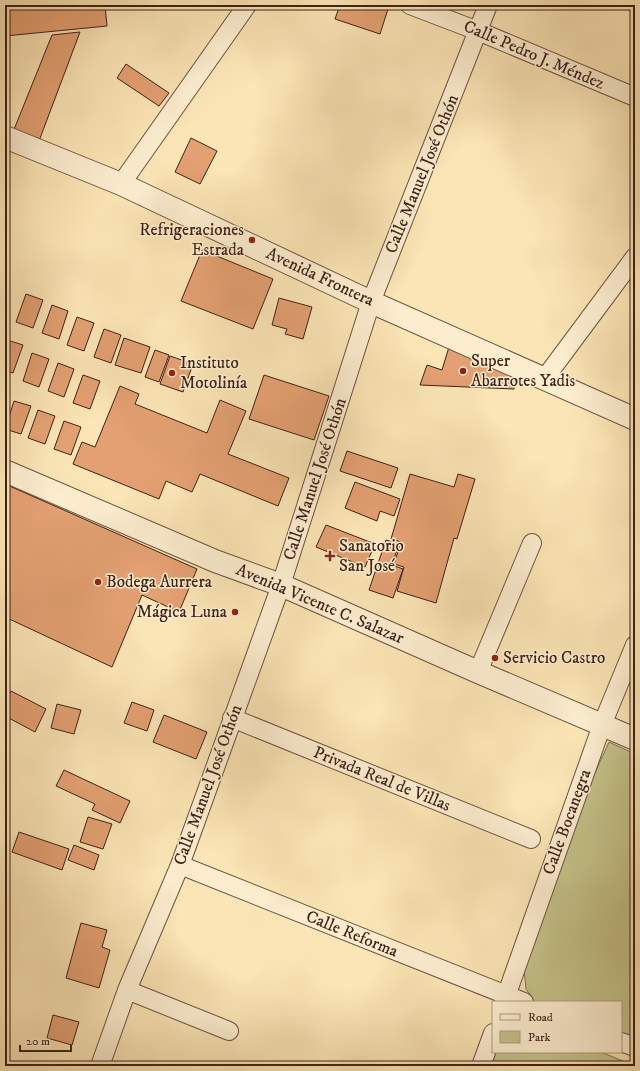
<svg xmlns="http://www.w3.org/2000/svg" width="640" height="1071" font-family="'IM FELL DW Pica',serif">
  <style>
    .green { fill: #c5c289; stroke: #827250 }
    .building { fill: #e3a072; stroke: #3e2117 }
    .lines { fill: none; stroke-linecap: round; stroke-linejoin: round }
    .minor-casing { stroke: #6d523e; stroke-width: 20 }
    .tertiary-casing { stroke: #6d523e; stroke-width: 24 }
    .minor { stroke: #fcedcf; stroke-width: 18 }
    .tertiary { stroke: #fcedcf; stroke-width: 22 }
    .poi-dot { fill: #8f2418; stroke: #fcedcf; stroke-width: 1.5 }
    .labels { text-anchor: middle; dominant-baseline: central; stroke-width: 3; stroke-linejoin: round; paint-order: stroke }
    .street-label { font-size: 17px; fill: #3e2117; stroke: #fcedcf }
    .poi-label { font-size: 17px; fill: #3e2117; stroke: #fcedcf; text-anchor: start }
  </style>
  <rect width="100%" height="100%" fill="#fbe4b5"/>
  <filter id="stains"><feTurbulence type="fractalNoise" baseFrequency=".005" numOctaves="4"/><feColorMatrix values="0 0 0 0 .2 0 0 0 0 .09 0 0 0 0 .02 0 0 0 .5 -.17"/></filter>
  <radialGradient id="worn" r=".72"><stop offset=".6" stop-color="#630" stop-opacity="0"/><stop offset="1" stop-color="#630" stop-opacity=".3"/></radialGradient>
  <path class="green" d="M609 742 635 754V1042L621 1036V1002H535L526 989 524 969 584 797Z
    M496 1052H601L635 1066H491Z"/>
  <path class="building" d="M5 5H105L107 26 5 36Z
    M340 5H385L389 6 380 34 335 19Z
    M80 32 39 141 13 132 52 35Z
    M126 64 169 93 159 106 117 78Z
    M191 138 217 151 200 184 175 172Z
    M202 250 273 279 253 329 181 301Z
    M26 294 43 300 33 328 16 322Z
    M279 298 312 307 303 339 285 334 287 329 272 325Z
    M52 305 68 311 59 339 42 333Z
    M77 317 94 323 84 351 67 345Z
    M104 329 121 335 111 363 94 357Z
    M124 338 150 347 141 373 115 365Z
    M7 340 23 345 13 373 5 370V344Z
    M449 347 520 370 514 389 420 385 427 365 442 370Z
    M155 350 169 355 159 382 145 377Z
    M32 353 49 359 39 387 23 381Z
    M170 356 193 364 183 392 160 384Z
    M58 363 74 369 64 397 48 391Z
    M83 375 100 381 90 409 73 403Z
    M264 375 329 396 314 440 249 419Z
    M120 386 139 394 135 404 207 433 220 400 246 411 228 454 289 478 278 506 200 474 192 492 166 481 159 499 73 464 82 442 95 447Z
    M14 401 31 406 21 434 5 429Z
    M38 410 55 416 45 444 28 438Z
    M64 421 81 427 71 455 54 449Z
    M347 451 398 468 391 488 340 471Z
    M410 474 454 487 458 474 475 479 457 539 454 538 436 603 397 591 404 567 394 564 401 542 391 539Z
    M355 482 400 499 394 516 380 511 377 521 345 508Z
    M5 484 197 569 179 612 142 595 112 667 5 617Z
    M326 525 375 544 365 567 316 547Z
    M386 540 399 544 392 565 403 569 393 598 369 590Z
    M11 691 46 709 35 732 5 716V703Z
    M132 702 154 710 147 731 124 723Z
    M57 704 81 710 74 734 51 728Z
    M164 715 207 732 196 759 153 742Z
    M64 770 130 801 120 823 92 810 95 804 56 786Z
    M88 817 112 824 103 849 80 842Z
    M19 832 69 849 62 870 12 852Z
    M74 845 99 855 94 870 68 860Z
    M81 923 107 930 102 947 110 950 99 988 66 978Z
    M53 1015 79 1022 72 1045 47 1038Z"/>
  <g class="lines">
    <defs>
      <path id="minor" d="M410 5 478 31 635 97
        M121 184 247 5
        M545 378 635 257
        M478 672 532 543
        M232 718 531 839
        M180 865 524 1002
        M127 990 229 1031
        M504 1002 602 725 635 645
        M621 1042 635 1047
        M100 1066 127 990 180 865 281 585 371 302 488 5
        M481 1066 493 1033"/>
      <path id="tertiary" d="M5 137 121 184 371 302 635 419
        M5 471 215 561 281 585 478 672 635 739"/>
    </defs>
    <use href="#minor" class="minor-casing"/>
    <use href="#tertiary" class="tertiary-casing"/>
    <use href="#minor" class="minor"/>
    <use href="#tertiary" class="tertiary"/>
  </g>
  <g class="poi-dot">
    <circle cx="252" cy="240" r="4"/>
    <circle cx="463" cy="371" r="4"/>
    <circle cx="172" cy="373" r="4"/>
    <path d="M328 550h4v4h4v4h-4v4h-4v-4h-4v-4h4z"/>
    <circle cx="98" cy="582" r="4"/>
    <circle cx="235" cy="612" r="4"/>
    <circle cx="495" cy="658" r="4"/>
  </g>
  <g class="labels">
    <g class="street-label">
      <text transform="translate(534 55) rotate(23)">Calle Pedro J. Méndez</text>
      <text transform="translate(422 174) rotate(-68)">Calle Manuel José Othón</text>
      <text transform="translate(320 277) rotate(25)">Avenida Frontera</text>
      <text transform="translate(315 479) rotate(-72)">Calle Manuel José Othón</text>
      <text transform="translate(320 604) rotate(23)">Avenida Vicente C. Salazar</text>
      <text transform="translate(382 779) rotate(22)">Privada Real de Villas</text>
      <text transform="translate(208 785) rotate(-70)">Calle Manuel José Othón</text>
      <text transform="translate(567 822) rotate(-70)">Calle Bocanegra</text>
      <text transform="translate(352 934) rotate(22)">Calle Reforma</text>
    </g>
    <g class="poi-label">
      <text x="244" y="230" text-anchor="end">Refrigeraciones<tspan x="244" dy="20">Estrada</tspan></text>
      <text x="471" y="361">Super<tspan x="471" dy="20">Abarrotes Yadis</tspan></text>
      <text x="180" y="363">Instituto<tspan x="180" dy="20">Motolinía</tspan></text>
      <text x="339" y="546">Sanatorio<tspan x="339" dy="20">San José</tspan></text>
      <text x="106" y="582">Bodega Aurrera</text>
      <text x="227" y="612" text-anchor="end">Mágica Luna</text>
      <text x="503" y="658">Servicio Castro</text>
    </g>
  </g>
  <rect width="640" height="1071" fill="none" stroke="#fbe4b5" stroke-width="20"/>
  <rect x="6" y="6" width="628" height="1059" fill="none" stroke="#3e2117" stroke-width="2"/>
  <rect x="10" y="10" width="620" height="1051" fill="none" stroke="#3e2117"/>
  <rect x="492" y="1001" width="130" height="52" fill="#fcedcf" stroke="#b09b85"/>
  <rect x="500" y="1014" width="20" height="6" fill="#fcedcf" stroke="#b09b85"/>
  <text x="528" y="1021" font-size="12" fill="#3e2117">Road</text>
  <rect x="500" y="1031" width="20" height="12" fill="#c5c289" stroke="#b09b85"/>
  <text x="528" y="1041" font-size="12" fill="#3e2117">Park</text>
  <path d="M20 1045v6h51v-6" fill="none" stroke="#3e2117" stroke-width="2"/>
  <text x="26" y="1045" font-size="12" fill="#3e2117" stroke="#fcedcf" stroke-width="3" paint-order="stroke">20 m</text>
  <rect width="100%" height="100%" filter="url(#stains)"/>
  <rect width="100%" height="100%" fill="url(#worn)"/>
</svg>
